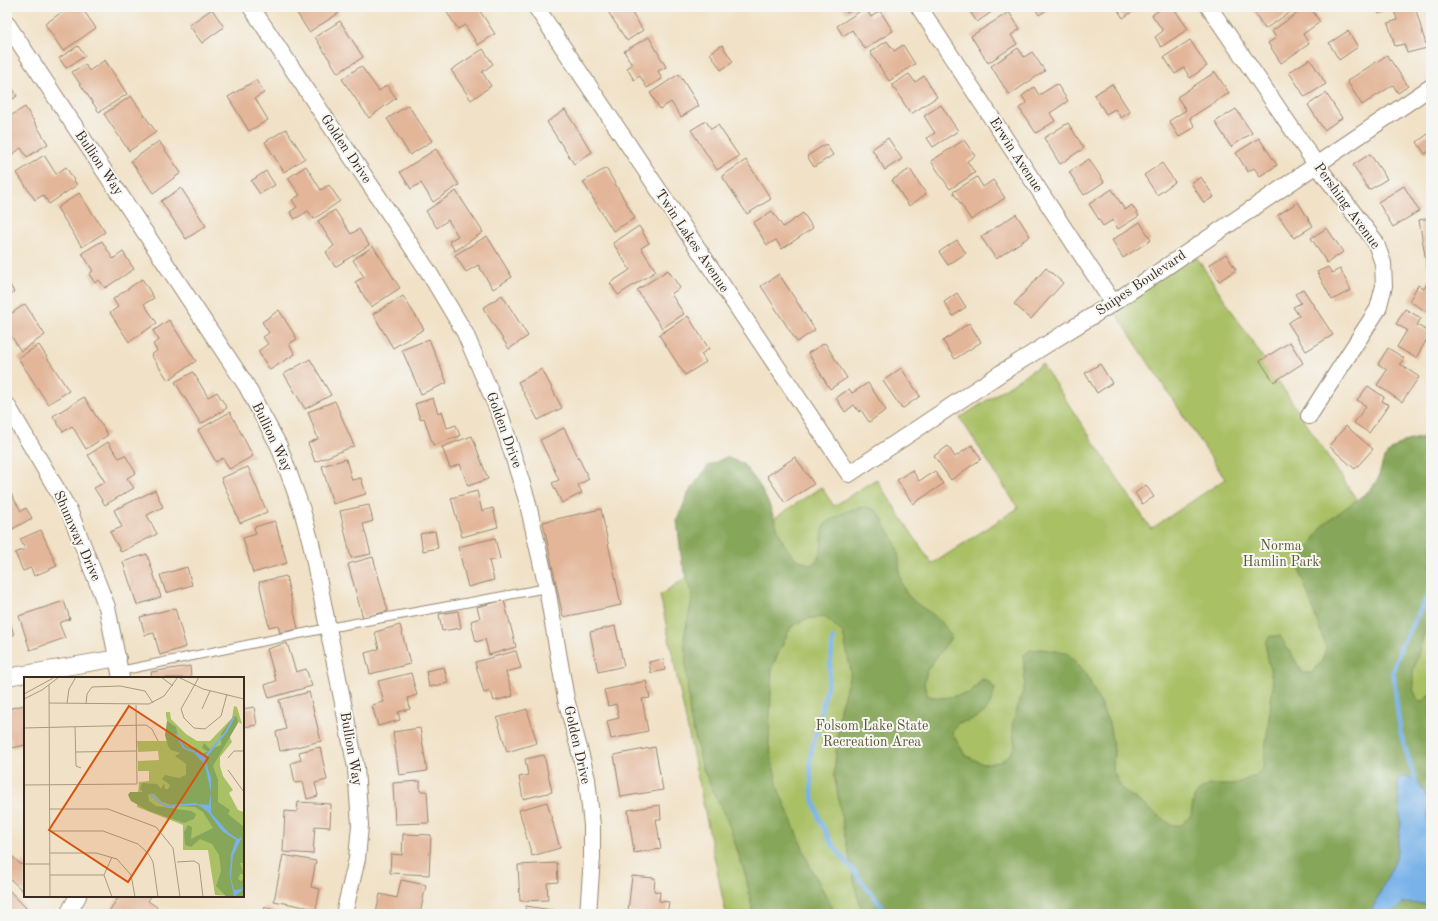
<svg xmlns="http://www.w3.org/2000/svg" width="1438" height="921" font-family="'Old Standard TT',serif">
  <style>
    .green { fill: #a9c065; stroke: #727542 }
    .forest { fill: #86a65a; stroke: #60683c }
    .water { fill: #78b2e9; stroke: #5a6e84 }
    .lines { fill: none; stroke-linecap: round; stroke-linejoin: round }
    .stream { stroke: #78b2e9; stroke-width: 4.5 }
    .building { fill: #e3b699 }
    .service-casing { stroke: #968672; stroke-width: 10 }
    .minor-casing { stroke: #968672; stroke-width: 18 }
    .service { stroke: #fff; stroke-width: 8 }
    .minor { stroke: #fff; stroke-width: 16 }
    .labels { text-anchor: middle; dominant-baseline: central; stroke-width: 4; stroke-linejoin: round; paint-order: stroke }
    .street-label { font-size: 14px; fill: #3b2a1e; stroke: #f6f6f2 }
    .park-label { font-size: 14px; fill: #5c5733; stroke: #f6f6f2 }
    .inset-river { fill: none; stroke: #78b2e9; stroke-width: 2 }
    .inset-road { fill: none; stroke: #a89883; stroke-width: 1 }
    .view { fill: #d7540e; fill-opacity: 0.15; stroke: #d7540e; stroke-width: 2 }
    .inset-edge { fill: none; stroke: #3b2a1e; stroke-width: 2 }
  </style>
  <rect width="100%" height="100%" fill="#f6f6f2"/>
  <filter id="ink" filterUnits="userSpaceOnUse"><feTurbulence type="fractalNoise" baseFrequency=".025" numOctaves="2"/><feDisplacementMap in="SourceGraphic" scale="8" xChannelSelector="R" yChannelSelector="G"/><feConvolveMatrix kernelMatrix="1 2 1 2 8 2 1 2 1" color-interpolation-filters="sRGB"/></filter>
  <filter id="wash" filterUnits="userSpaceOnUse"><feTurbulence type="fractalNoise" baseFrequency=".012" numOctaves="4" result="noise"/><feDisplacementMap in="SourceGraphic" scale="16" xChannelSelector="R" yChannelSelector="G"/><feGaussianBlur stdDeviation="0.9" result="paint"/><feColorMatrix in="noise" values="0 0 0 0 0 0 0 0 0 0 0 0 0 0 0 0 0 1.4 0 .05"/><feComposite in="paint" operator="in"/></filter>
  <g filter="url(#wash)">
    <rect width="100%" height="100%" fill="#f1e2c7"/>
    <path class="green" d="M1195 255 1409 579 1431 534V914H726L660 595 821 487 834 506 876 479 932 564 1018 508 960 418 1042 364 1151 529 1225 479 1113 309Z"/>
    <path class="forest" d="M1431 435V611L1413 671V689L1418 700 1423 701 1428 696 1431 697V914H863L857 895 844 832 834 774 840 708 851 672 843 633 825 617 806 619 791 627 772 667 769 745 778 788 810 866 836 914H753L746 877 729 825 703 769 690 718 686 667 684 637 693 595 682 563 677 520 689 492 708 466 726 457 743 464 758 483 769 504 781 538 787 549 797 559 811 565C825 556 820 540 824 525 837 516 865 497 879 514 882 517 883 521 885 525 892 536 897 545 899 558 900 570 899 580 905 591 918 611 942 612 951 638L927 670 924 685 928 696 943 698 970 693 982 679 988 681 995 689C990 712 981 719 958 723L952 733 965 755 983 764 1000 762 1011 753 1015 745 1012 725 1025 684 1023 656 1030 650 1042 649 1067 653 1086 673 1109 723 1114 751 1113 771 1122 789 1171 825H1182L1191 815 1194 797 1199 791 1208 785H1233L1256 775 1263 768 1273 685 1266 648V642L1270 636H1280L1303 673H1312L1322 661 1326 648 1300 571 1302 558 1324 524 1370 490 1378 479 1384 458 1392 449 1403 442Z"/>
    <path class="water" d="M1406 776 1419 783 1429 802 1426 859 1431 873V904L1403 903 1392 914H1370L1396 859 1401 823 1398 791 1399 778Z"/>
    <g class="lines">
      <path class="stream" d="M833 638 829 678 810 758 812 794 820 821 832 844 888 914
        M1417 787 1400 731 1393 671 1401 646 1431 590"/>
    </g>
    <g id="blocks">
      <path class="building" d="M69 7H81L96 28 63 51 45 24Z
        M293 7H335L339 13 309 32Z
        M452 7H479L478 8 495 34 478 45 465 25 458 29 446 11Z
        M605 7H628L643 30 627 41Z
        M842 7H857L847 13Z
        M967 7H999L977 22Z
        M1034 7H1051L1039 15Z
        M1116 7H1140L1123 18Z
        M1164 7H1173L1188 29 1161 47 1155 37 1163 31 1152 15Z
        M1251 7H1298L1265 29Z
        M1306 7H1310L1320 22 1303 34 1309 44 1281 63 1268 43 1276 38 1272 31Z
        M1374 7H1389L1379 14Z
        M1409 7H1415L1427 48 1407 53 1404 44 1395 46 1388 23 1397 20 1395 11Z
        M865 8 871 17 880 11 893 31 865 49 852 30 843 36 837 26Z
        M212 9 224 27 202 43 189 25Z
        M1009 12 1020 29 1011 35 1017 44 988 63 971 36Z
        M340 21 363 57 338 73 315 37Z
        M1348 31 1358 47 1339 60 1329 43Z
        M649 37 666 67 658 71 662 79 647 88 640 76 634 80 627 68 632 65 624 51Z
        M1190 40 1207 66 1190 78 1184 68 1175 74 1164 57Z
        M887 41 894 51 903 45 915 64 889 81 870 52Z
        M722 45 733 62 721 70 710 53Z
        M78 46 85 56 66 68 59 58Z
        M1018 48 1024 57 1032 52 1045 71 1009 95 991 66Z
        M483 49 493 64 482 72 491 86 471 100 451 70Z
        M1387 55 1408 86 1398 93 1393 85 1362 105 1347 81Z
        M1310 59 1326 84 1305 97 1289 72Z
        M105 60 127 94 99 112 72 72 85 64 89 71Z
        M361 66 379 91 387 85 396 98 369 118 342 79Z
        M1215 72 1229 93 1190 118 1195 127 1179 137 1169 121 1186 110 1177 97Z
        M679 74 699 106 681 117 671 102 660 109 650 93Z
        M909 74 915 82 924 76 937 97 911 114 892 85Z
        M7 80 17 96 7 103Z
        M256 80 264 93 255 98 268 120 249 131 228 97Z
        M1057 84 1068 101 1050 113 1055 121 1036 133 1019 108 1027 103 1022 96 1034 87 1039 95Z
        M1112 84 1130 112 1121 118 1115 109 1106 114 1094 95Z
        M1326 93 1342 118 1324 130 1308 105Z
        M131 96 156 132 129 151 104 114Z
        M408 105 432 141 410 155 387 119Z
        M941 105 958 131 933 147 927 138 935 133 924 116Z
        M25 107 48 144 27 157 21 148 13 154 7 144V131L9 130 7 118Z
        M1236 109 1252 133 1231 147 1215 122Z
        M565 110 592 152 574 164 547 122Z
        M706 121 711 129 718 125 739 156 717 170 691 130Z
        M1068 123 1084 148 1060 164 1044 138Z
        M286 129 305 158 284 172 265 142Z
        M1428 134 1431 139V150L1425 154 1417 142Z
        M888 138 902 159 885 170 872 149Z
        M1259 138 1277 165 1260 176 1254 168 1248 172 1236 153Z
        M964 140 975 156 967 161 975 173 950 189 931 161Z
        M159 141 181 173 153 193 131 161Z
        M826 144 833 155 814 167 807 156Z
        M436 149 459 185 433 202 421 183 411 189 400 172Z
        M1370 154 1387 179 1369 190 1353 165Z
        M44 155 56 174 66 167 77 185 49 204 43 195 35 200 17 173Z
        M1089 159 1104 182 1084 195 1069 172Z
        M746 160 771 199 747 214 722 176Z
        M1162 163 1175 182 1157 195 1144 175Z
        M306 166 321 190 329 185 340 201 314 219 308 211 295 219 290 212 297 207 292 200 300 195 288 178Z
        M606 168 635 218 613 231 583 182Z
        M910 169 926 194 909 206 892 180Z
        M266 171 275 185 260 194 251 181Z
        M977 177 983 187 993 180 1005 198 971 220 953 192Z
        M1201 177 1214 197 1204 203 1191 183Z
        M1404 186 1419 211 1393 227 1378 202Z
        M181 188 206 226 186 239 161 201Z
        M1112 189 1125 210 1132 205 1139 216 1118 229 1113 220 1103 226 1089 204Z
        M456 191 483 232 455 251 449 241 458 236 448 220 437 228 426 211Z
        M79 193 105 232 82 247 57 208Z
        M1298 202 1313 226 1294 238 1278 215Z
        M335 210 351 234 359 229 369 245 335 267 326 252 334 246 318 221Z
        M772 211 783 227 803 213 813 228 782 249 776 240 767 245 753 223Z
        M1016 214 1030 236 996 259 981 237Z
        M1431 218V266L1427 267 1419 220Z
        M1140 222 1151 240 1123 258 1112 240Z
        M639 226 649 243 641 248 656 271 618 295 610 283 630 270 613 243Z
        M1327 228 1343 252 1327 263 1311 238Z
        M487 236 512 277 493 289 478 265 466 272 455 255Z
        M957 240 966 253 948 265 939 252Z
        M102 241 113 259 123 252 134 269 105 288 99 280 95 283 89 274 93 271 82 253Z
        M373 246 400 288 371 307 355 282 364 277 353 260Z
        M1226 254 1236 270 1219 281 1209 265Z
        M1328 267 1332 273 1340 269 1351 290 1332 300 1317 272Z
        M1046 268 1063 283 1031 319 1014 304Z
        M668 270 680 288 671 294 684 314 662 328 637 290Z
        M779 274 815 330 797 342 761 286Z
        M1431 277V314L1409 301 1418 285 1424 289Z
        M142 279 154 298 144 304 157 323 129 342 110 313 118 307 113 299Z
        M7 280 14 292 7 296Z
        M1303 289 1333 335 1306 351 1288 323 1299 316 1293 307 1301 303 1295 294Z
        M957 293 966 307 953 316 944 302Z
        M502 295 528 336 509 349 483 308Z
        M403 296 424 329 393 348 373 314Z
        M25 304 45 335 21 351 7 330V306L12 313Z
        M1405 309 1421 318 1417 325 1431 333 1430 344 1426 341 1416 358 1397 347 1407 330 1396 324Z
        M279 310 297 339 289 344 295 354 270 370 258 351 268 344 263 337 269 333 262 322Z
        M688 316 709 349 701 354 706 362 685 375 659 335Z
        M169 320 196 361 168 380 151 355 157 351 153 344 159 340 153 331Z
        M969 323 981 342 955 359 943 341Z
        M429 339 447 383 421 394 402 350Z
        M1290 342 1303 363 1274 382 1260 361Z
        M825 343 847 378 830 389 808 353Z
        M39 345 69 391 48 404 18 358Z
        M1388 348 1404 358 1400 364 1419 377 1402 402 1377 385 1387 370 1378 364Z
        M310 359 331 395 305 409 284 374Z
        M1100 364 1112 383 1097 393 1085 373Z
        M901 368 920 396 902 409 883 381Z
        M542 369 562 408 538 420 518 382Z
        M193 372 208 397 217 392 227 408 201 424 175 382Z
        M868 383 886 410 869 422 861 410 859 412 854 405 845 412 836 398 849 389 852 393Z
        M1368 386 1384 397 1382 401 1389 405 1369 433 1354 423 1366 406 1357 400Z
        M84 397 108 435 86 449 72 426 63 432 53 416Z
        M433 398 438 413 442 411 447 428 456 425 460 436 433 445 424 418 420 419 415 404Z
        M335 401 354 446 315 462 308 443 318 439 308 412Z
        M230 412 253 456 229 469 223 458 216 462 198 430Z
        M1346 426 1373 449 1355 469 1329 446Z
        M564 428 589 479 578 485 582 493 562 503 552 483 559 480 540 440Z
        M472 436 488 479 468 486 460 464 450 468 442 447Z
        M108 442 119 458 125 455 136 473 127 478 134 488 105 505 94 488 105 482 88 455Z
        M972 445 981 459 951 480 934 456 948 446 955 457Z
        M795 457 814 484 785 503 767 476Z
        M346 459 352 480 361 478 366 494 333 504 322 466Z
        M248 467 267 512 240 523 221 478Z
        M912 470 919 481 935 471 943 484 913 504 897 480Z
        M1146 485 1154 497 1142 504 1135 493Z
        M7 487 21 511 26 508 32 518 7 532Z
        M155 490 163 507 147 515 157 534 121 552 110 532 122 527 114 510Z
        M477 491 482 511 493 508 498 527 462 537 451 498Z
        M369 505 373 521 363 524 371 554 351 558 340 511Z
        M601 509 621 605 563 617 543 522Z
        M275 521 287 563 253 573 243 538 256 534 254 527Z
        M41 530 57 566 34 576 31 568 23 571 15 553 25 549 20 539Z
        M435 531 438 548 423 551 420 534Z
        M495 538 500 559 489 561 494 580 468 587 458 547Z
        M147 554 161 597 137 605 123 562Z
        M373 557 388 611 363 618 348 564Z
        M187 567 192 585 166 593 160 575Z
        M286 576 298 629 280 633 278 625 269 627 259 582Z
        M504 600 516 647 489 655 485 639 476 642 471 621 480 618 477 607Z
        M64 601 70 619 59 623 65 638 30 650 19 616Z
        M175 608 186 647 160 655 154 633 145 635 140 617Z
        M7 611 14 635 7 637Z
        M458 611 461 628 442 631 439 614Z
        M400 625 410 664 370 674 365 653 379 649 375 632Z
        M615 626 624 666 598 672 590 632Z
        M287 643 296 672 306 669 312 686 269 698 265 685 276 681 267 649Z
        M516 651 521 668 506 672 513 696 494 701 491 691 484 693 475 662Z
        M663 659 665 670 651 673 649 662Z
        M190 666 191 678H152L151 672Z
        M444 667 448 683 429 687 426 671Z
        M411 673 417 695 408 698 410 709 398 712 400 720 378 726 372 705 384 702 378 681Z
        M646 681 650 698 642 699 648 731 611 739 607 721 619 718 616 704 608 706 604 690Z
        M309 692 321 741 280 751 276 732 286 729 279 700Z
        M25 705V745L12 748 9 734 7 735V709Z
        M254 707 257 725 243 727V709Z
        M527 709 537 743 507 752 497 718Z
        M420 728 427 771 399 775 393 732Z
        M320 747 327 780 315 783 318 796 307 799 303 782 295 783 291 763 301 760 299 752Z
        M655 747 663 790 621 797 614 755Z
        M544 755 552 792 523 799 519 777 528 775 525 759Z
        M420 781V791H427L429 823 395 824 393 783Z
        M298 802 331 804 330 827 315 826 313 854 283 852 285 811 297 812Z
        M547 802 560 848 532 856 519 810Z
        M660 805 661 819H656L661 849 634 853 628 810Z
        M403 834 431 835 429 875 390 873 391 854 402 855Z
        M7 851 21 865 25 861V893L7 876Z
        M283 855 316 861 311 887 320 889 316 909 274 901Z
        M557 863 558 882 547 883 548 900 520 901 518 865Z
        M632 876 655 878 654 891 660 892 659 901 669 902 667 914 628 911Z
        M401 880 426 885 420 914 376 913 380 894 397 898Z
        M7 888 26 908 20 914H7Z
        M119 896H151L148 901 157 907 153 914H108Z
        M526 906 558 911 557 914H524Z
        M265 907 284 914H262Z"/>
    </g>
  </g>
  <g filter="url(#ink)">
    <use href="#blocks" fill-opacity="0" stroke="#968672" stroke-width="1"/>
    <g class="lines">
      <defs>
        <path id="service" d="M120 671 328 628 547 588"/>
        <path id="minor" d="M251 7 428 271 465 333 501 417 527 500 547 588 566 699 587 779 592 826V858L588 914
          M536 7 849 474 1001 373 1113 303 1431 87
          M919 7 1113 303
          M1209 7 1316 164 1375 241 1383 263 1384 286 1378 309 1309 416
          M7 24 246 385 279 446 302 510 311 543 356 768 360 825 357 859 344 914
          M7 405 69 510 107 607 121 678
          M7 677 118 658
          M68 914 78 896"/>
      </defs>
      <use href="#service" class="service-casing"/>
      <use href="#minor" class="minor-casing"/>
      <use href="#service" class="service"/>
      <use href="#minor" class="minor"/>
    </g>
  </g>
  <g class="labels">
    <g class="street-label">
      <text transform="translate(346 149) rotate(56)">Golden Drive</text>
      <text transform="translate(1016 155) rotate(57)">Erwin Avenue</text>
      <text transform="translate(99 163) rotate(56)">Bullion Way</text>
      <text transform="translate(1347 206) rotate(54)">Pershing Avenue</text>
      <text transform="translate(692 241) rotate(56)">Twin Lakes Avenue</text>
      <text transform="translate(1141 283) rotate(-34)">Snipes Boulevard</text>
      <text transform="translate(504 430) rotate(70)">Golden Drive</text>
      <text transform="translate(272 437) rotate(64)">Bullion Way</text>
      <text transform="translate(77 536) rotate(66)">Shumway Drive</text>
      <text transform="translate(577 745) rotate(77)">Golden Drive</text>
      <text transform="translate(351 749) rotate(80)">Bullion Way</text>
    </g>
    <g class="park-label">
      <text x="1281" y="546">Norma<tspan x="1281" dy="16">Hamlin Park</tspan></text>
      <text x="872" y="726">Folsom Lake State<tspan x="872" dy="16">Recreation Area</tspan></text>
    </g>
  </g>
  <g transform="translate(24 677)">
    <rect width="220" height="220" fill="#f1e2c7"/>
    <path d="M210 29 213 30 218 47 214 45 207 53 205 58 208 65 196 80V89L199 99 209 113 205 116 214 133 220 135V220L191 218 184 173H159V148L113 130 115 105 125 104V94H114V84L135 83 134 74 114 75 113 64H153L145 51 142 39V35H146L147 42 162 57 173 64H186L208 41Z" fill="#a9c065"/>
    <path d="M210 39 213 40 214 46 189 89 194 103V125L206 133 204 137 220 150V186H216L220 197H216L214 202 217 204 220 201V220H203L192 209 197 194 195 178 188 167 176 162 167 170 161 168 160 155 164 148 168 150 167 162 189 151 179 135 171 130 150 129 138 125 130 117H124L125 124 132 129 167 134 172 137 170 142 160 146 125 134 107 124 104 118 106 115H119L116 112 118 106 133 107 137 112 140 106 141 112H144L146 108 138 102 141 98 155 101 162 98V87L151 79 156 76 147 73 144 69 141 58 143 44 152 50 154 59 162 69 172 71 179 76 184 75 178 71 180 66 186 72 197 68V57Z" fill="#86a65a"/>
    <path d="M174 75 180 79 184 78 181 83 187 101V136L205 156 214 162 218 160 209 179 207 200 210 213 218 212 220 205V212L210 220 206 199 207 177 212 163 198 154 184 135 173 127 185 128 187 116 181 88 170 76Z" fill="#78b2e9"/>
    <path class="inset-river" d="M152 57 160 71 171 75M183 78 202 55 210 40M126 117 141 129 173 127"/>
    <path class="inset-road" d="M137 0 149 9M154 0 179 12 220 22M175 0 157 32 160 41 170 51 181 52 197 39 203 17M25 8 26 220M0 17 31 0M0 22 18 13 35 0M25 26 125 27 140 19 154 0M43 26 45 12 52 0M62 27 63 17 68 10 96 9 121 14 129 26M178 32 186 14M51 50 52 89 57 91M0 51 122 48 128 52 134 64M52 75 113 74M204 81 210 74H220M204 93 220 115M0 108 113 107 112 28M25 132H84L132 150 149 171 156 220M26 154H79L114 167 124 176 129 185 134 220M26 176H72L93 182 107 198 111 220M153 185 170 184 175 187 179 220M0 187H26M26 198H80M80 198 88 220M80 198 88 180"/>
    <path class="view" d="M105 29 184 81 104 205 25 153Z"/>
    <rect width="220" height="220" class="inset-edge"/>
  </g>
  <rect width="1438" height="921" fill="none" stroke="#f6f6f2" stroke-width="24"/>
</svg>
